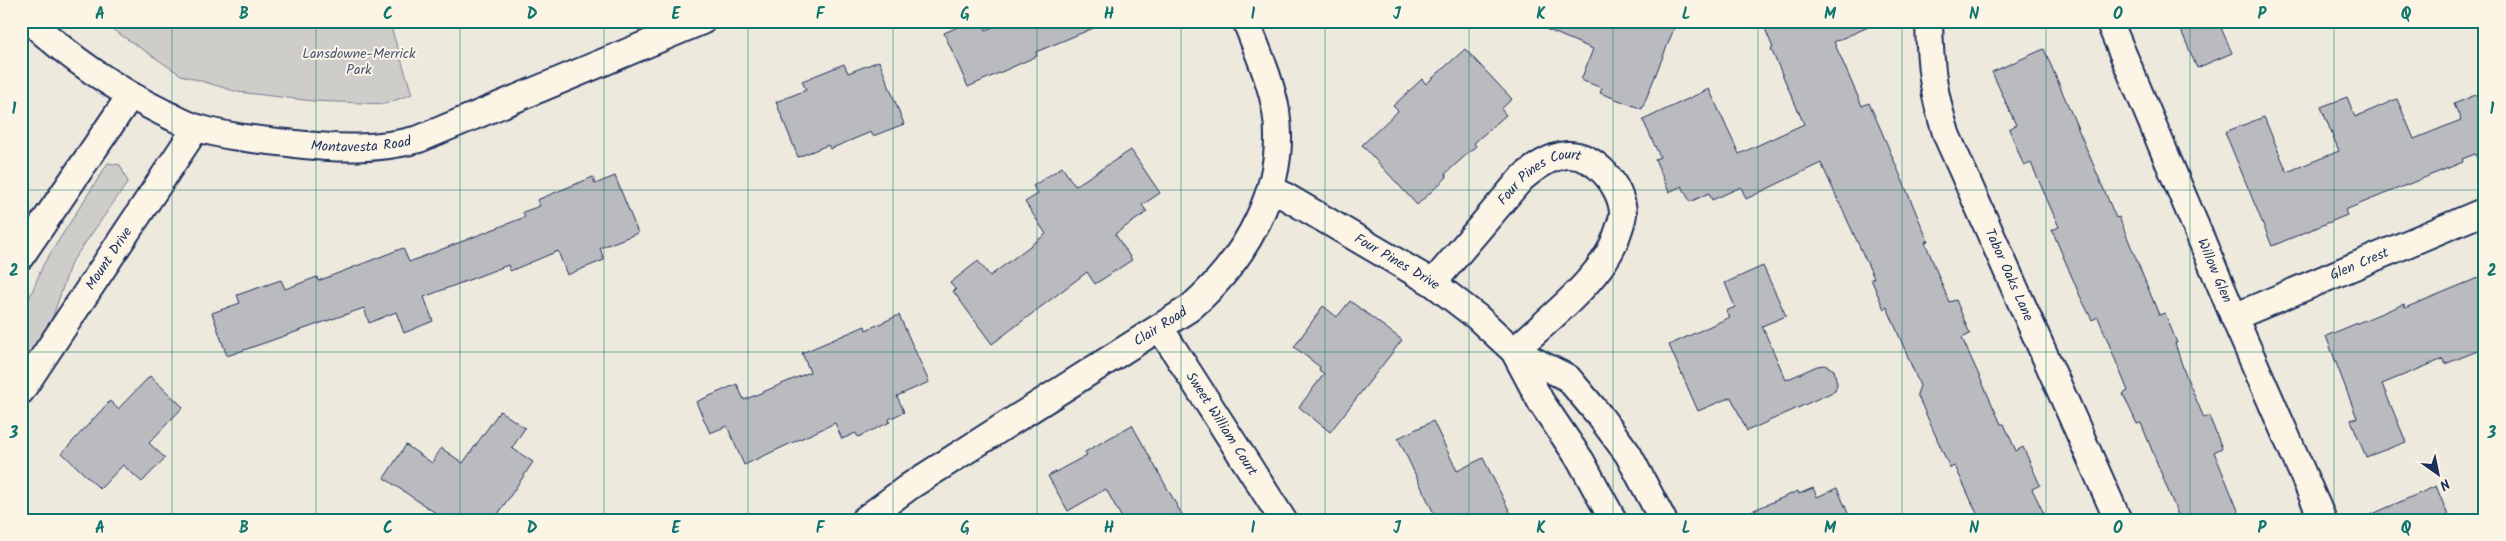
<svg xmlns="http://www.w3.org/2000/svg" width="2506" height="541" font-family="Kalam,sans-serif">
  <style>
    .green { fill: #cfcdca; stroke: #757e94 }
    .building { fill: #babbbe; stroke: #1b2f5e }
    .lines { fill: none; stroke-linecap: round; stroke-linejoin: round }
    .minor-casing { stroke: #1b2f5e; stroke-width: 30 }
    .minor { stroke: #fcf5e5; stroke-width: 26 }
    .grid { fill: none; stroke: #0f766e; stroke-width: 1; stroke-opacity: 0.55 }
    .labels { text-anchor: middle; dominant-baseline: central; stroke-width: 4; stroke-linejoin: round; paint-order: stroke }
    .park-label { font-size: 14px; fill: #485679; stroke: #fcf5e5 }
    .street-label { font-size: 14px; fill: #1b2f5e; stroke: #fcf5e5 }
    .neatline { fill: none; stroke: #0f766e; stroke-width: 2 }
    .grid-label { font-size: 16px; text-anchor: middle; font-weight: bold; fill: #0f766e }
  </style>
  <rect width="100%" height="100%" fill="#eee9dd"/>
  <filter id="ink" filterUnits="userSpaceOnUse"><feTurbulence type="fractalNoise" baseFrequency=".02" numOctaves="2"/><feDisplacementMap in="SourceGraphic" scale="10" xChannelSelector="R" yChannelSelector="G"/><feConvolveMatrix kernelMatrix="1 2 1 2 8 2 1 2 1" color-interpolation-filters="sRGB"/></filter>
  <g filter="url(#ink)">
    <path class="green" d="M100 21H389L412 94 385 104 313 101 238 92 181 75Z
      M108 163 120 165 128 182 71 263 49 328 21 367V319L43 265Z"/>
    <path class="building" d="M972 21H982L986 30 1006 21 1108 22 1036 52 1037 56 968 87 944 33Z
      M1527 21H1677L1642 109 1600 93 1602 88 1581 80 1593 49Z
      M1762 21H1882L1834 42 1862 106 1869 103 1881 130 1928 241 1925 242 1949 302 1956 300 1970 334 1962 338 2001 424H2004L2016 451 2023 447 2040 485 2032 489 2047 520H1980L1955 466 1950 468 1917 394 1920 386 1887 307 1884 309 1871 279 1874 278 1821 163 1746 199 1741 187 1712 200 1709 193 1690 202 1682 186 1669 192 1655 159 1660 157 1643 120 1709 89 1739 154 1804 124 1771 49 1773 48Z
      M2177 21H2218L2232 53 2197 68Z
      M1465 49 1512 99 1501 109 1506 115 1474 143 1476 146 1445 174 1447 177 1417 205 1362 145 1398 111 1393 106 1422 79 1426 84Z
      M2044 49 2116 218 2119 217 2159 315 2165 313 2177 343H2175L2184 371 2204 418 2209 416 2222 448 2214 452 2242 520H2180L2141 423 2137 424 2123 394 2128 391 2098 317 2092 320 2080 296 2052 230 2059 227 2031 163 2024 166 2009 129 2016 125 1992 72Z
      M879 61 904 124 873 136 871 132 830 149 828 145 798 157 776 102 806 90 802 81 844 64 848 73Z
      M2485 91V176L2475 154 2462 159 2463 162 2345 210 2347 215 2272 246 2225 132 2264 117 2287 172 2339 151 2321 107 2347 97 2355 117 2397 99 2414 139 2461 120 2454 104Z
      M1131 150 1160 193 1142 205 1147 212 1115 234 1132 260 1095 284 1087 272 992 344 953 291 956 290 950 283 978 261 990 276 1046 234 1025 202 1038 194 1033 186 1062 167 1075 186Z
      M615 176 638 233 600 248 604 260 567 275 558 251 510 271 508 265 424 297 433 321 404 333 396 312 369 323 364 308 227 356 212 313 240 303 237 295 281 280 285 289 317 277 318 281 403 248 409 262 525 217 523 212 540 206 537 200 593 177 595 184Z
      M1763 266 1786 316 1762 326 1786 380 1817 366 1825 365 1834 370 1837 384 1835 391 1747 431 1731 397 1698 411 1669 345 1730 317 1726 311 1735 307 1725 283Z
      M2485 275V348L2445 364 2443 359 2382 384 2406 442 2366 457 2351 420 2357 418 2326 336 2404 304 2405 308Z
      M1350 301 1402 340 1330 432 1299 407 1324 374 1319 370 1320 367 1294 347 1323 306 1337 317Z
      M899 315 929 382 897 396 904 412 889 419 890 422 858 437 856 433 842 439 835 423 744 465 727 426 710 433 696 402 737 384 744 400 810 372 802 353 865 326 866 330Z
      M150 376 183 407 149 443 165 458 142 482 123 465 100 489 62 453 110 401 118 409Z
      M500 411 525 428 512 448 533 462 494 520H446L384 478 406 445 432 463 441 448 463 463Z
      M1433 421 1457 471 1483 458 1514 520H1437L1398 438Z
      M1132 425 1185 520H1123L1106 489 1068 511 1048 476 1087 455 1085 452Z
      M2436 486 2450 520H2359Z
      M1813 488 1817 497 1837 488 1851 520H1731L1798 491 1799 494Z"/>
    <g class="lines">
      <defs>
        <g id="minor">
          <path id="s1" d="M30 21C70 58 115 89 164 113 175 118 186 125 198 128 230 138 263 140 295 144 337 149 378 150 419 139L702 21"/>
          <path id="s2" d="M1929 21C1930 66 1933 94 1947 136L2118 520"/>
          <path id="s3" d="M2109 21 2234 317 2323 520"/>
          <path id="s4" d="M1271 188 1433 283 1477 317 1514 351 1568 378 1599 415 1628 454 1663 520"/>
          <path d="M21 256 130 96"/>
          <path id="s5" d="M1433 283 1521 179C1534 168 1550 156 1567 155 1595 153 1622 187 1623 213 1623 219 1619 229 1617 235 1604 277 1546 321 1514 351"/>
          <path id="s6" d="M2234 317 2485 211"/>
          <path id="s7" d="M1160 328 1283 520"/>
          <path d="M1514 351 1541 402 1581 461 1613 520"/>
          <path id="s8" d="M21 391 196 128"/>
          <path id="s9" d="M864 520 910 486 1190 308C1245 260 1288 187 1276 111 1271 81 1257 50 1246 21"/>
        </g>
      </defs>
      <use href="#minor" class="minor-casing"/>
      <use href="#minor" class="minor"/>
    </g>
  </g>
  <path class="grid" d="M172 21V520M316 21V520M460 21V520M604 21V520M748 21V520M893 21V520M1037 21V520M1181 21V520M1325 21V520M1469 21V520M1613 21V520M1758 21V520M1902 21V520M2046 21V520M2190 21V520M2334 21V520M21 190H2485M21 352H2485"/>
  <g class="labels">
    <g class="park-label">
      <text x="359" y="54">Lansdowne-Merrick<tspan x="359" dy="16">Park</tspan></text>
    </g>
    <g class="street-label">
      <text stroke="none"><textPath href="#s1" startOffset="365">Montavesta Road</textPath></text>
      <text stroke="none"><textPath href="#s5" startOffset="154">Four Pines Court</textPath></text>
      <text stroke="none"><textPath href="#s8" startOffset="159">Mount Drive</textPath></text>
      <text stroke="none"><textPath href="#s4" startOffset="146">Four Pines Drive</textPath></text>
      <text stroke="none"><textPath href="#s6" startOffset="136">Glen Crest</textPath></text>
      <text stroke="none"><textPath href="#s3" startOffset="271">Willow Glen</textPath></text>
      <text stroke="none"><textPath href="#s2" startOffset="269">Tabor Oaks Lane</textPath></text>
      <text stroke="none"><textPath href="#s9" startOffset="354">Clair Road</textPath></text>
      <text stroke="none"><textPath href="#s7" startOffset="114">Sweet William Court</textPath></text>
    </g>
  </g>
  <rect width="2506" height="541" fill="none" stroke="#fcf5e5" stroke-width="55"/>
  <g transform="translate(2438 474) rotate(147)" stroke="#fcf5e5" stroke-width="4" paint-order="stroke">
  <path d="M0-4L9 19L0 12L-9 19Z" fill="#1b2f5e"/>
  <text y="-8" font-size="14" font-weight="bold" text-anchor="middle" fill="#1b2f5e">N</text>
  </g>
  <rect x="28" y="28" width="2450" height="486" class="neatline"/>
  <g class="grid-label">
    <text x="100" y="19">A</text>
    <text x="244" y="19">B</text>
    <text x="388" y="19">C</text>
    <text x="532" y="19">D</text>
    <text x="676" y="19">E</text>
    <text x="820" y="19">F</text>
    <text x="965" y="19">G</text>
    <text x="1109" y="19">H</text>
    <text x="1253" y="19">I</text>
    <text x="1397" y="19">J</text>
    <text x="1541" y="19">K</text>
    <text x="1686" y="19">L</text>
    <text x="1830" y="19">M</text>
    <text x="1974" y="19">N</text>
    <text x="2118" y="19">O</text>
    <text x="2262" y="19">P</text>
    <text x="2406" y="19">Q</text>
    <text x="14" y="114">1</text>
    <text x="2492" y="114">1</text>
    <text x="14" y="276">2</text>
    <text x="2492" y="276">2</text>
    <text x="14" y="438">3</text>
    <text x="2492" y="438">3</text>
    <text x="100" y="533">A</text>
    <text x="244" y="533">B</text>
    <text x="388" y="533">C</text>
    <text x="532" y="533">D</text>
    <text x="676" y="533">E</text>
    <text x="820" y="533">F</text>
    <text x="965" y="533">G</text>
    <text x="1109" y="533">H</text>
    <text x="1253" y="533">I</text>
    <text x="1397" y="533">J</text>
    <text x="1541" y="533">K</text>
    <text x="1686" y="533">L</text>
    <text x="1830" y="533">M</text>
    <text x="1974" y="533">N</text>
    <text x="2118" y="533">O</text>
    <text x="2262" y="533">P</text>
    <text x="2406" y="533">Q</text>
  </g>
</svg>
